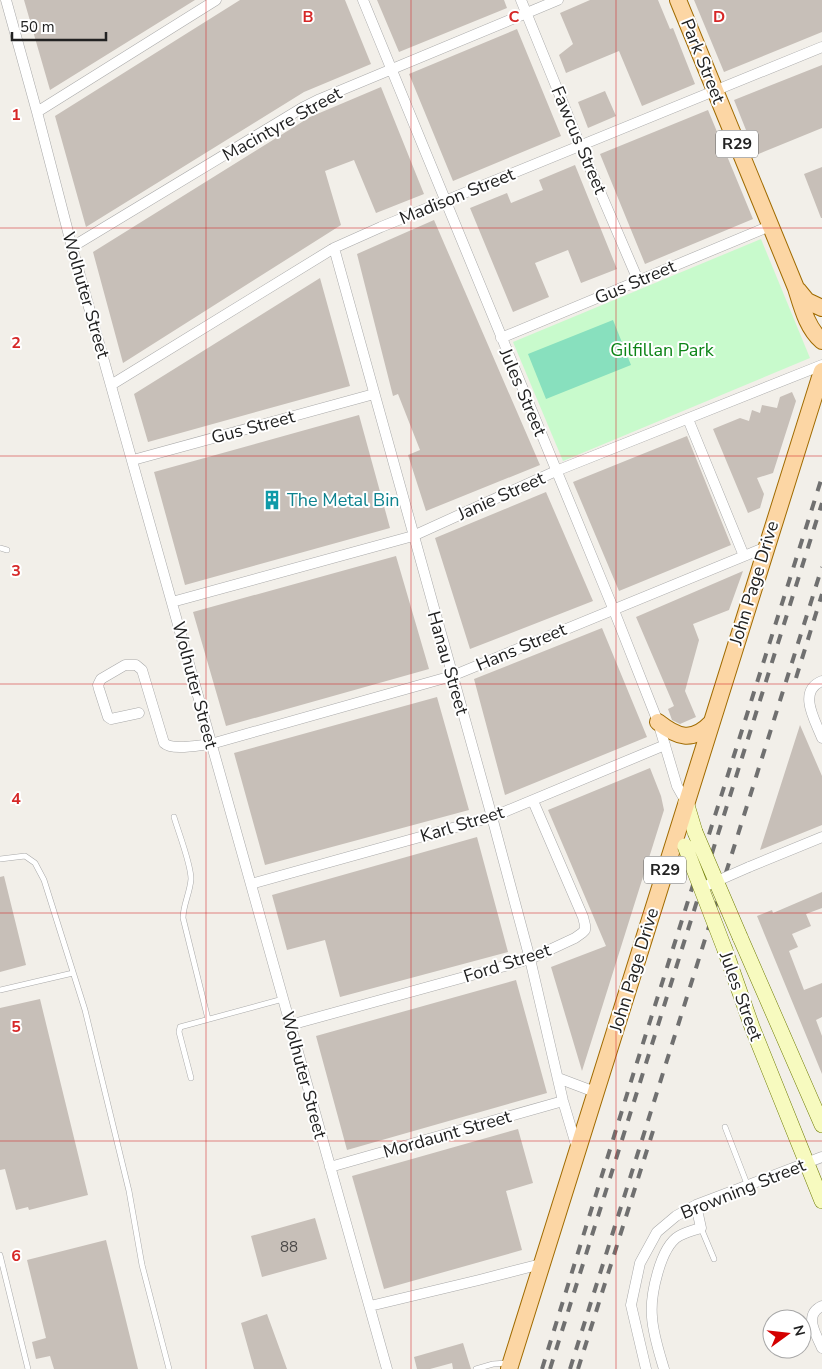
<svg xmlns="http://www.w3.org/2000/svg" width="822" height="1369" font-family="'Nunito Sans',sans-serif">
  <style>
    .park { fill: #c8facc }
    .pitch { fill: #88e0be }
    .building { fill: #c7bfb8 }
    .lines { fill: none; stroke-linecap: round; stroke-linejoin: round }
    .lane-casing { stroke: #a9a9a9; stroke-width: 6 }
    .street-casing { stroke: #a9a9a9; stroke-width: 11 }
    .secondary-casing { stroke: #707d05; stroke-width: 16 }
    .primary-casing { stroke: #a06b00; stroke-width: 18 }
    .lane { stroke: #fff; stroke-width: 5 }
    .street { stroke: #fff; stroke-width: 10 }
    .secondary { stroke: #f7fabf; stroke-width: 15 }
    .primary { stroke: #fcd6a4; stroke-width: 16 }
    .rail { stroke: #707070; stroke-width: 4; stroke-dasharray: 10 10; stroke-linecap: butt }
    .street-bridge-casing { stroke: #a9a9a9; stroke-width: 11; stroke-linecap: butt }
    .secondary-bridge-casing { stroke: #707d05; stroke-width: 16; stroke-linecap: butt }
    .street-bridge { stroke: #fff; stroke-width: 10 }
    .secondary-bridge { stroke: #f7fabf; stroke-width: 15 }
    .grid { fill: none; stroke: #d62828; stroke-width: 1; stroke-opacity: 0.55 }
    .labels { text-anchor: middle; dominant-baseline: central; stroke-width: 4; stroke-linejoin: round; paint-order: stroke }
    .number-label { font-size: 15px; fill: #4b4948 }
    .shield { fill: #fff; stroke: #646464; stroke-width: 1 }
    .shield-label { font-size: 16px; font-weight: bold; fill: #222 }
    .street-label { font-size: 18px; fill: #222; stroke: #fff }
    .park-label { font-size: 18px; fill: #0c8416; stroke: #fff }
    .culture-label { font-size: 18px; fill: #0d838f; stroke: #fff; text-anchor: start }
    .grid-label { font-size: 16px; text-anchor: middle; font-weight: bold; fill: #d62828; stroke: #fff; stroke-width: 4; stroke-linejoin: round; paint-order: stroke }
  </style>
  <rect width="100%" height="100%" fill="#f2efe9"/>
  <path class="park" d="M761 239 810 358 563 461 513 342Z"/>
  <path class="pitch" d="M613 320 631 365 546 399 528 354Z"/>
  <path class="building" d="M24 0H195L50 90Z
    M240 0H345L371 64 304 92 86 227 55 116Z
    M377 0H504L507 8 399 52Z
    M590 0H658L670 29 673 28 695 84 642 106 619 51 566 73 559 55 573 44 560 13Z
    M694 0H822V32L724 72Z
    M517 29 561 136 453 181 409 74Z
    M822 65V128L756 155 734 100Z
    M381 87 424 194 376 213 354 160 325 171 341 225 123 363 93 252 310 117Z
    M605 91 616 116 588 128 578 102Z
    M708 110 753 219 645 264 600 154Z
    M575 165 617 269 581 283 568 250 535 263 549 297 513 312 470 208 507 193 511 203 543 190 539 180Z
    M822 167V218H821L804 174Z
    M434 220 540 465 426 511 408 455 420 450 398 394 393 396 357 254Z
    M320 278 350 386 148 442 134 394Z
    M792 392 796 401 773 473 757 478 764 494 760 508 748 513 713 429 740 418 749 421 752 410 760 413 762 405 777 408 780 397Z
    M359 415 390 528 185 585 154 472Z
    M687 436 731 545 619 591 573 482Z
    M546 492 593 601 470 649 435 538Z
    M396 556 429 669 226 726 193 612Z
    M743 571 729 610 693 624 699 640 685 691 696 717 680 724 672 720 668 709 674 706 636 617Z
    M602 628 647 737 505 795 474 679Z
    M437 697 469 810 265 865 234 753Z
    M800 725 822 776V825L760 850Z
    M650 768 661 796 664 810 582 1071 551 967 606 946 548 810Z
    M477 837 508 952 340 997 325 940 287 950 272 895Z
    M4 876 26 965 0 972V877Z
    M822 892V908L806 914 811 926 792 934 798 947 789 951 804 990 822 983V1017L816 1020 822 1036V1074L757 916 772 910 773 913Z
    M516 980 547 1093 347 1150 316 1036Z
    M40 999 88 1195 29 1210 28 1207 16 1210 5 1169 0 1170V1008Z
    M518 1129 533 1183 506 1191 522 1250 384 1289 352 1176Z
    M315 1218 327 1259 262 1277 251 1236Z
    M106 1240 138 1369H54L50 1356 36 1359 32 1342 46 1338 27 1260Z
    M267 1314 287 1369H254L241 1323Z
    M463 1343 471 1369H453L452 1363 430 1369H417L414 1357Z"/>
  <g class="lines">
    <defs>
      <path id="lane" d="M0 548 7 550
        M174 817C179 834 191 864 191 879 190 893 183 905 183 918L208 1019
        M0 859 25 856 35 863 44 880 85 1010 129 1191 142 1265 169 1369
        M0 990 73 973
        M191 1078 179 1032 180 1027 283 999
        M725 1127 747 1184
        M701 1228 714 1259
        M0 1255 28 1369
        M476 1369 493 1364 507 1363"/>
      <path id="street" d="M6 0 37 112 72 247 387 1369
        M363 0 613 608 658 722 677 786 686 802
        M521 0 580 145 638 280
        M37 112 216 0
        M72 247 302 108 320 99 558 0
        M334 248 492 817 530 959 563 1101 577 1148
        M501 338 770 226
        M111 385 334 248 381 227 822 47
        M688 419 744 556
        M133 460 374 394
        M172 602 413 536 556 471 822 365
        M822 681C797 691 815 720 822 738
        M139 713 111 719 108 717 99 689 98 685 101 679 125 665H136L142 670 164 743C172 751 199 745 211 744L452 676 766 547
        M749 867 822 837
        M251 884 492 817 665 745
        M290 1025 530 959 575 938 582 933 585 930V925L583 917 533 801
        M558 1078 595 1092
        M330 1167 563 1101
        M370 1306 479 1280 541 1264
        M822 1306C803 1315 816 1334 822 1348
        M646 1369 631 1305 640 1263 657 1232 676 1216 696 1205 822 1157
        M664 1369C659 1352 653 1334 652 1317 650 1296 660 1247 679 1236 686 1232 694 1230 701 1228L696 1205"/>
      <path id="secondary" d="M686 802 695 832
        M740 937 822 1125
        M725 950 752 1027 822 1201"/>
      <path id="primary" d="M678 0 796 288C802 307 807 328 822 341
        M798 290 807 301 822 308
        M658 722C677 737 692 743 711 723
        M509 1369 822 371"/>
    </defs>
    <use href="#lane" class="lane-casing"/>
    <use href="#street" class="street-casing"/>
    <use href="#secondary" class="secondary-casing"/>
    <use href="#primary" class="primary-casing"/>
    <use href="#lane" class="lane"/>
    <use href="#street" class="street"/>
    <use href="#secondary" class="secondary"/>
    <use href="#primary" class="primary"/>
    <path class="rail" d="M796 678 822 594
      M542 1369 633 1075 822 477
      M550 1369 822 503
      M570 1369 822 567
      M578 1369 653 1131"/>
    <defs>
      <path id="street-bridge" d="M701 888 749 867"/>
      <path id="secondary-bridge" d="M695 832 740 937
        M685 846 725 950"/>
    </defs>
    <use href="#street-bridge" class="street-bridge-casing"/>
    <use href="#secondary-bridge" class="secondary-bridge-casing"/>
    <use href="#street-bridge" class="street-bridge"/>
    <use href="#secondary-bridge" class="secondary-bridge"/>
  </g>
  <path class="grid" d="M206 0V1369M411 0V1369M616 0V1369M0 228H822M0 456H822M0 684H822M0 913H822M0 1141H822"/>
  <defs>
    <symbol id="building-bare" viewBox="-9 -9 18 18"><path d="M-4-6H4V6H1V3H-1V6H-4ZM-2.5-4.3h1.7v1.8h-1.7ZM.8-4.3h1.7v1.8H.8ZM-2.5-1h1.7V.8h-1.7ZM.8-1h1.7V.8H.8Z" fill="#0f9aa8" stroke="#fff" stroke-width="2.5" paint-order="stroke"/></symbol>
  </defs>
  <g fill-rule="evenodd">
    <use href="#building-bare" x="258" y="486" width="28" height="28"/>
  </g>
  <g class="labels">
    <g class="number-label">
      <text x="289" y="1247">88</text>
    </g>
    <g class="shield">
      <rect x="716" y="130.5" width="42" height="27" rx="4"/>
      <rect x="644" y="856.5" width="42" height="27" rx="4"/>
    </g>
    <g class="shield-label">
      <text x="737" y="144">R29</text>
      <text x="665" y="870">R29</text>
    </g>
    <g class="street-label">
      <text transform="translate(703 61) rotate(68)">Park Street</text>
      <text transform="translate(282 124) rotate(-29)">Macintyre Street</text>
      <text transform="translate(579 140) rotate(67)">Fawcus Street</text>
      <text transform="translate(457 196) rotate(-22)">Madison Street</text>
      <text transform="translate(635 282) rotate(-23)">Gus Street</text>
      <text transform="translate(86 295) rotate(74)">Wolhuter Street</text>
      <text transform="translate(523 392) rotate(67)">Jules Street</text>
      <text transform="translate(253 427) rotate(-15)">Gus Street</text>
      <text transform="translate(501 496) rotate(-24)">Janie Street</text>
      <text transform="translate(754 583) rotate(-73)">John Page Drive</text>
      <text transform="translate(521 647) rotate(-23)">Hans Street</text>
      <text transform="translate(448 663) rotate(74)">Hanau Street</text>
      <text transform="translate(195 685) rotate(75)">Wolhuter Street</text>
      <text transform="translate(462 824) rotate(-17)">Karl Street</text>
      <text transform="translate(507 963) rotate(-18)">Ford Street</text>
      <text transform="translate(634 970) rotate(-73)">John Page Drive</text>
      <text transform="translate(741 996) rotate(70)">Jules Street</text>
      <text transform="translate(304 1075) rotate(75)">Wolhuter Street</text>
      <text transform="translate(447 1134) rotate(-16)">Mordaunt Street</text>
      <text transform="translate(743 1189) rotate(-22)">Browning Street</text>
    </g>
    <g class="park-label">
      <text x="662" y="350">Gilfillan Park</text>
    </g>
    <g class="culture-label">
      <text x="287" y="500">The Metal Bin</text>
    </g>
  </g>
  <g class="grid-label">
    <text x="308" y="22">B</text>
    <text x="514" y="22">C</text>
    <text x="719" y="22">D</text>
    <text x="16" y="120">1</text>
    <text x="16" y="348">2</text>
    <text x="16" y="576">3</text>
    <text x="16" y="804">4</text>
    <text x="16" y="1032">5</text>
    <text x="16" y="1261">6</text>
  </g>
  <g transform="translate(787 1334) rotate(75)"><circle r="24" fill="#ffffff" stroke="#a7a7a7"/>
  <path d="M0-4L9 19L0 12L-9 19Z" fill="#d40000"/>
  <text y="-8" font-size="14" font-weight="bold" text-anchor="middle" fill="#222222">N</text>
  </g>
  <path d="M12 32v8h94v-8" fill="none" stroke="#222222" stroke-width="2.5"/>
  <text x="20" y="32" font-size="15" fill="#222222" stroke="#ffffff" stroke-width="4" paint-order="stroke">50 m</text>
</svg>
